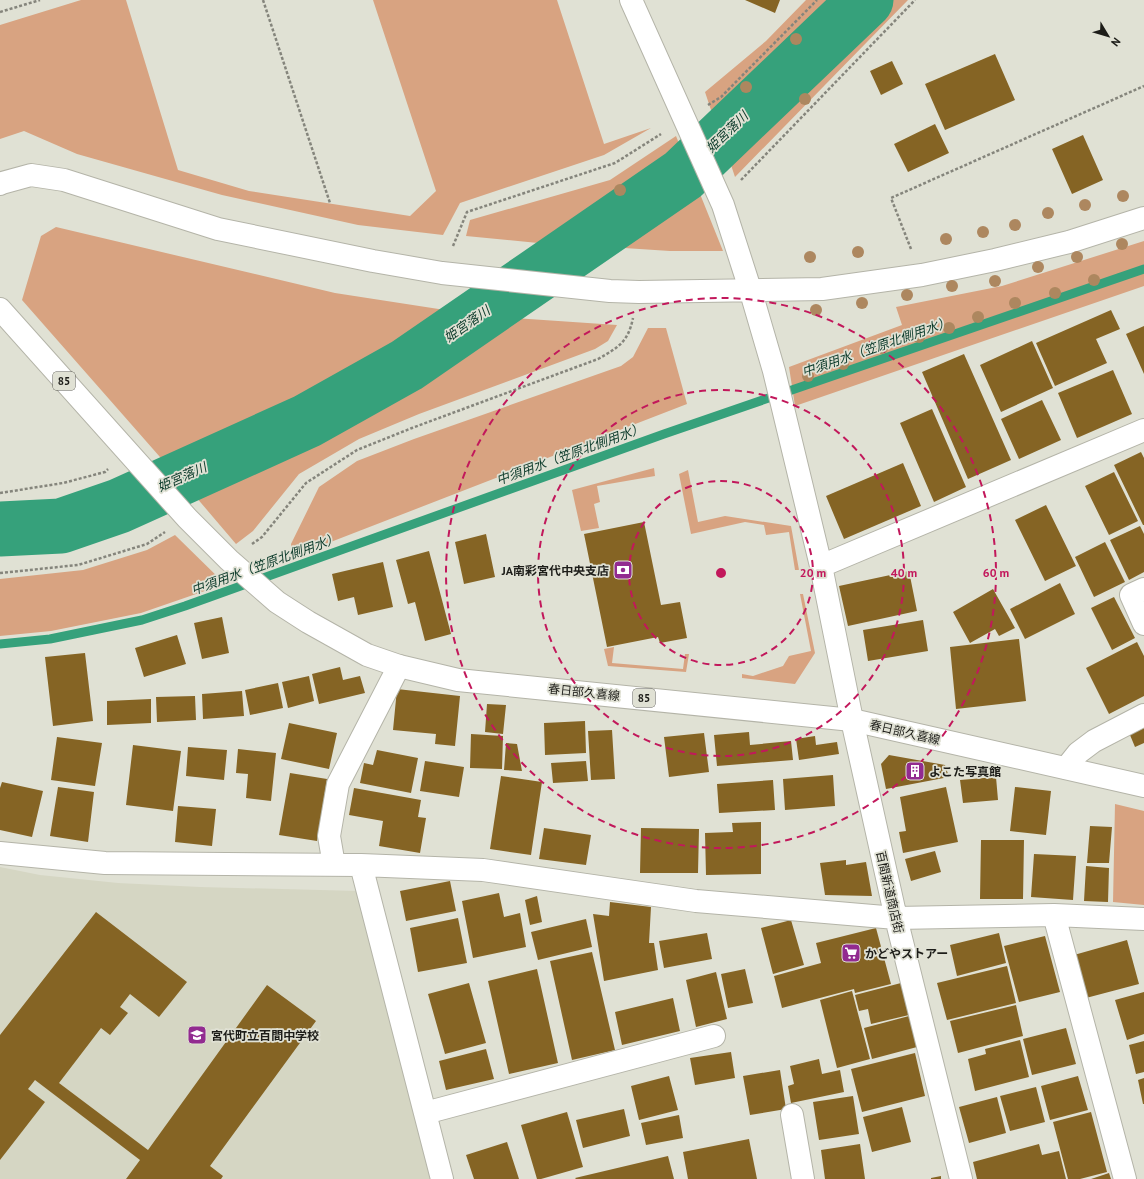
<svg xmlns="http://www.w3.org/2000/svg" width="1144" height="1179" font-family="'PT Sans','Noto Sans JP',sans-serif">
  <style>
    .built { fill: #d5d6c3 }
    .green { fill: #d8a381 }
    .lines { fill: none; stroke-linecap: round; stroke-linejoin: round }
    .stream { stroke: #36a17b; stroke-width: 9 }
    .river { stroke: #36a17b; stroke-width: 55 }
    .building { fill: #856424 }
    .minor-casing { stroke: #b4b4a8; stroke-width: 24 }
    .major-casing { stroke: #b4b4a8; stroke-width: 24 }
    .path { stroke: #85857c; stroke-width: 2.5; stroke-dasharray: 3 2; stroke-linecap: butt }
    .minor { stroke: #fff; stroke-width: 22 }
    .major { stroke: #fff; stroke-width: 22 }
    .tree { fill: #ad875f }
    .ring { fill: none; stroke: #c2185b; stroke-width: 2; stroke-dasharray: 7 5 }
    .labels { text-anchor: middle; dominant-baseline: central; stroke-width: 3.5; stroke-linejoin: round; paint-order: stroke }
    .shield { fill: #e0e1d4; stroke: #585851; stroke-width: 1 }
    .shield-label { font-size: 11px; font-weight: bold; fill: #1d1d19 }
    .poi-label { font-size: 12px; font-weight: bold; fill: #1d1d19; stroke: #e0e1d4; text-anchor: start }
    .street-label { font-size: 12px; fill: #1d1d19; stroke: #e0e1d4 }
    .water-label { font-size: 13px; font-style: italic; fill: #0b3a2a; stroke: #e0e1d4 }
    .centre { fill: #c2185b; stroke: #e0e1d4; stroke-width: 2 }
    .ring-label { font-size: 12px; text-anchor: middle; font-weight: bold; fill: #c2185b; stroke: #e0e1d4; stroke-width: 3.5; stroke-linejoin: round; paint-order: stroke }
  </style>
  <rect width="100%" height="100%" fill="#e0e1d4"/>
  <path class="built" d="M0 867 40 875 118 883 200 887 358 891 431 1179H0Z"/>
  <path class="green" d="M81 0H126L178 170 249 191 410 216 436 191 373 0H557L604 144 651 128 604 155 460 203 443 235 358 225 222 195 77 154 24 131 0 139V25Z
    M806 0H848L733 107 715 122 705 92 766 41Z
    M888 0H908L735 177 729 159Z
    M676 136 682 151 656 175 599 221 558 245 466 236 470 220 610 180Z
    M696 184 723 251H670L609 247 656 219Z
    M56 227 335 293 458 312 343 387 252 431 167 465 22 300 41 236Z
    M1144 241V286L795 406 789 367 902 325 896 307 1002 286Z
    M514 318 617 325 608 341 595 349 419 414 359 439 299 474 253 531 236 544 190 490 265 459 353 411Z
    M648 328H666L687 404 292 557 291 544 319 487 357 461 414 439 621 366 633 357Z
    M654 468 655 476 597 486 600 502 594 504 599 528 581 531 572 490Z
    M688 470 698 522 725 516 791 526 799 570H795L789 532 766 535 764 525 745 522 691 534 679 474Z
    M175 535 225 584 141 613 51 631 0 636V579L83 570 147 550Z
    M800 594H803L815 653 795 684 742 678V674L753 676 783 666 789 656 811 651Z
    M614 647 612 663 683 669 685 654H689L686 672 608 666 604 649Z
    M1115 804 1144 811V905L1113 902Z"/>
  <g class="lines">
    <path class="stream" d="M0 644 50 639 142 620 185 606 664 434 1144 269"/>
    <path class="river" d="M0 529 61 526 119 506 307 421 407 365 683 175 866 0"/>
  </g>
  <path class="building" d="M745 0H780L775 13Z
    M995 54 1015 100 945 130 925 84Z
    M892 61 903 84 881 95 870 71Z
    M935 124 949 153 908 172 894 144Z
    M1083 135 1103 180 1072 194 1052 149Z
    M1111 310 1120 329 1096 339 1107 363 1055 386 1036 343Z
    M1144 326V374L1126 334Z
    M1032 341 1053 388 1001 412 980 365Z
    M964 354 1011 460 968 479 922 372Z
    M1113 370 1132 414 1077 438 1058 393Z
    M1042 400 1061 440 1019 459 1001 419Z
    M932 409 966 487 934 502 900 423Z
    M1141 452 1144 458V525H1143L1114 465Z
    M903 463 921 506 844 539 826 496Z
    M1114 472 1138 521 1109 535 1085 486Z
    M1046 505 1076 566 1045 581 1015 520Z
    M644 522 661 605 680 602 687 638 660 643 658 637 607 647 584 534Z
    M1140 526 1144 534V572L1129 580 1110 540Z
    M486 534 495 577 464 584 455 542Z
    M1105 542 1125 582 1094 597 1075 557Z
    M429 551 451 634 425 641 415 602 408 604 396 560Z
    M383 562 393 607 358 615 354 597 338 601 332 574Z
    M909 571 917 611 848 626 839 586Z
    M1060 583 1075 614 1025 639 1010 609Z
    M993 589 1015 628 999 636 995 629 970 643 953 612Z
    M1114 597 1135 638 1112 650 1091 608Z
    M222 617 229 653 202 659 194 623Z
    M923 620 928 651 868 661 863 630Z
    M177 635 186 664 144 677 135 648Z
    M1019 639 1026 701 956 709 950 647Z
    M1137 642 1144 656V696L1109 714 1086 668Z
    M85 653 93 721 53 726 45 657Z
    M340 667 343 680 360 676 365 693 319 704 312 674Z
    M309 676 314 701 288 708 282 682Z
    M278 683 283 708 250 715 245 690Z
    M397 689 460 696 455 746 435 744 436 734 393 730Z
    M242 691 244 716 203 719 202 694Z
    M195 696 196 720 157 722 156 697Z
    M151 699V723L107 725V701Z
    M487 704 506 705 503 734 485 732Z
    M585 721 586 753 545 755 544 723Z
    M289 723 337 733 329 769 281 759Z
    M1144 728V743L1135 747 1130 735Z
    M612 730 615 779 591 780 588 731Z
    M749 732 750 745 791 741 793 760 717 766 714 735Z
    M704 733 709 772 669 777 664 737Z
    M471 734 503 736 502 769 470 768Z
    M815 736 816 745 837 742 839 754 799 760 796 739Z
    M57 737 102 743 95 786 51 780Z
    M506 743 517 744 522 771 504 770Z
    M133 745 181 751 173 811 126 805Z
    M188 747 227 750 224 780 186 776Z
    M238 749 276 753 271 801 246 798 248 774 236 773Z
    M377 750 418 758 411 793 360 783 364 763 373 765Z
    M889 755 945 765 949 777 886 789 881 764Z
    M425 761 464 767 459 797 420 791Z
    M586 761 588 781 553 783 551 763Z
    M290 773 327 779 317 841 279 835Z
    M833 775 835 806 785 810 783 779Z
    M501 776 542 782 531 855 490 849Z
    M996 777 998 800 963 803 960 780Z
    M773 780 775 810 719 813 717 784Z
    M2 782 43 791 32 837 0 830V788Z
    M58 787 94 792 88 842 50 836Z
    M946 787 958 842 903 853 899 832 906 831 900 797Z
    M1015 787 1051 791 1046 835 1010 831Z
    M354 788 421 800 418 817 426 818 420 853 379 846 383 821 349 815Z
    M178 806 216 809 212 846 175 842Z
    M761 822V874L706 875 705 833 733 832 732 823Z
    M1090 826 1112 827 1109 863H1087Z
    M544 828 591 835 586 865 539 859Z
    M641 828 699 829 698 873H640Z
    M981 840H1024L1023 899H980Z
    M935 851 941 872 911 881 905 859Z
    M1034 854 1076 856 1073 900 1031 897Z
    M846 860V865L866 862 872 896 825 895 820 863Z
    M1086 866 1109 868 1108 902 1084 901Z
    M450 881 456 911 406 921 400 891Z
    M499 893 504 917 520 913 526 947 473 958 462 901Z
    M537 896 542 922 530 925 525 900Z
    M610 902 651 907 649 943H654L658 970 604 981 593 914 609 916Z
    M96 912 187 982 159 1017 130 994 120 1007 128 1013 110 1035 101 1028 59 1083 148 1150 267 985 316 1021 210 1166 223 1176 221 1179H126L140 1160 35 1080 28 1089 45 1102 0 1160V1035Z
    M458 918 467 963 418 972 410 928Z
    M586 919 592 947 538 960 531 932Z
    M791 920 804 965 773 974 761 928Z
    M876 928 891 984 855 993 854 989 782 1008 774 976 821 963 816 943Z
    M707 933 712 959 664 968 659 941Z
    M999 933 1006 963 957 976 950 945Z
    M1045 936 1060 992 1019 1002 1004 946Z
    M1127 940 1139 984 1086 998 1074 955Z
    M592 952 615 1050 572 1060 550 961Z
    M1007 966 1016 1003 947 1020 937 983Z
    M537 969 558 1063 509 1074 488 981Z
    M745 969 753 1003 728 1008 721 974Z
    M716 972 727 1019 696 1027 686 980Z
    M469 983 486 1043 445 1054 428 994Z
    M901 983 909 1015 871 1024 868 1009 859 1011 855 995Z
    M852 991 870 1059 837 1068 820 1000Z
    M1144 992V1034L1127 1040 1115 1000Z
    M673 998 680 1031 622 1045 615 1012Z
    M1016 1005 1023 1036 958 1053 950 1021Z
    M909 1016 917 1047 872 1059 864 1028Z
    M1066 1028 1076 1064 1032 1075 1023 1039Z
    M1020 1040 1029 1077 975 1091 968 1059 986 1054 985 1049Z
    M1144 1041V1072L1136 1074 1129 1045Z
    M486 1049 494 1079 446 1090 439 1061Z
    M731 1052 735 1078 695 1085 690 1058Z
    M915 1053 925 1096 862 1112 851 1069Z
    M819 1059 822 1074 840 1070 844 1092 791 1103 788 1086 794 1084 790 1066Z
    M780 1070 786 1109 750 1115 743 1076Z
    M669 1076 678 1110 639 1120 631 1086Z
    M1078 1076 1088 1110 1050 1120 1041 1086Z
    M1144 1078V1104H1143L1138 1080Z
    M1036 1087 1045 1122 1010 1131 1000 1096Z
    M853 1096 859 1134 819 1140 813 1102Z
    M997 1097 1006 1133 969 1143 959 1107Z
    M902 1107 911 1142 872 1152 863 1117Z
    M624 1109 630 1136 583 1148 576 1120Z
    M567 1112 583 1167 541 1179H537L521 1125Z
    M1091 1112 1107 1172 1080 1179H1068L1053 1122Z
    M679 1115 683 1138 646 1145 641 1123Z
    M749 1139 757 1179H688L683 1152Z
    M507 1142 519 1179H474L466 1155Z
    M860 1144 865 1179H825L821 1150Z
    M1039 1144 1042 1155 1059 1151 1066 1179H977L973 1162Z
    M668 1156 674 1179H576L575 1178Z
    M1109 1173 1111 1179H1091Z
    M941 1176V1179H931V1178Z"/>
  <g class="lines">
    <defs>
      <path id="minor" d="M631 0 723 205 750 289 774 371 821 566 852 720 896 918 961 1179
        M0 184 2 183 31 175 64 180 218 229 373 261 442 273 610 291 639 292 822 289 922 275 995 260 1069 242 1144 218
        M821 566 1144 430
        M1144 589 1131 595 1144 624
        M1066 768 1078 753 1094 741 1144 715
        M0 853 105 863 361 865 483 870 696 901 896 918 1054 915 1144 919
        M334 865 329 836 338 784 399 666
        M361 865 442 1179
        M1054 915 1125 1179
        M425 1113 714 1036
        M792 1115 803 1179"/>
      <path id="major" d="M0 309 187 518 229 560 277 602 308 622 367 655 399 666 458 680 852 720 1144 786"/>
    </defs>
    <use href="#minor" class="minor-casing"/>
    <use href="#major" class="major-casing"/>
    <path class="path" d="M263 0 330 203
      M0 12 40 0
      M708 105 721 97 817 0
      M741 180 915 0
      M453 246 467 212 615 163 661 134
      M911 249 891 198 1144 86
      M0 493 63 483 105 472 108 469
      M252 544 262 537 306 483 357 450 412 428 598 359C619 347 628 342 633 318
      M0 573 78 565 147 544 165 532"/>
    <use href="#minor" class="minor"/>
    <use href="#major" class="major"/>
  </g>
  <g class="tree">
    <circle cx="796" cy="39" r="6"/>
    <circle cx="746" cy="87" r="6"/>
    <circle cx="805" cy="99" r="6"/>
    <circle cx="620" cy="190" r="6"/>
    <circle cx="1123" cy="196" r="6"/>
    <circle cx="1085" cy="205" r="6"/>
    <circle cx="1048" cy="213" r="6"/>
    <circle cx="1015" cy="225" r="6"/>
    <circle cx="983" cy="232" r="6"/>
    <circle cx="946" cy="239" r="6"/>
    <circle cx="1122" cy="244" r="6"/>
    <circle cx="858" cy="252" r="6"/>
    <circle cx="810" cy="257" r="6"/>
    <circle cx="1077" cy="257" r="6"/>
    <circle cx="1038" cy="267" r="6"/>
    <circle cx="1094" cy="280" r="6"/>
    <circle cx="995" cy="281" r="6"/>
    <circle cx="952" cy="286" r="6"/>
    <circle cx="1055" cy="293" r="6"/>
    <circle cx="907" cy="295" r="6"/>
    <circle cx="862" cy="303" r="6"/>
    <circle cx="1015" cy="303" r="6"/>
    <circle cx="816" cy="310" r="6"/>
    <circle cx="978" cy="317" r="6"/>
    <circle cx="949" cy="328" r="6"/>
    <circle cx="919" cy="337" r="6"/>
    <circle cx="882" cy="348" r="6"/>
    <circle cx="843" cy="364" r="6"/>
    <circle cx="808" cy="376" r="6"/>
  </g>
  <g class="ring">
    <circle cx="721" cy="573" r="92"/>
    <circle cx="721" cy="573" r="183"/>
    <circle cx="721" cy="573" r="275"/>
  </g>
  <defs>
    <symbol id="bank-square" viewBox="-11 -11 22 22"><rect x="-9" y="-9" width="18" height="18" rx="4" fill="#922b90" stroke="#e0e1d4"/><path d="M-6-4H6V4H-6ZM0-2.3a2.3 2.3 0 1 0 0 4.6a2.3 2.3 0 1 0 0-4.6Z" fill="#fff"/></symbol>
    <symbol id="building-square" viewBox="-11 -11 22 22"><rect x="-9" y="-9" width="18" height="18" rx="4" fill="#922b90" stroke="#e0e1d4"/><path d="M-4-6H4V6H1V3H-1V6H-4ZM-2.5-4.3h1.7v1.8h-1.7ZM.8-4.3h1.7v1.8H.8ZM-2.5-1h1.7V.8h-1.7ZM.8-1h1.7V.8H.8Z" fill="#fff"/></symbol>
    <symbol id="supermarket-square" viewBox="-11 -11 22 22"><rect x="-9" y="-9" width="18" height="18" rx="4" fill="#922b90" stroke="#e0e1d4"/><path d="M-6-5.5h2.5l.6 2H6L4.5 2H-2.5L-4.4-4H-6ZM-1.5 3.2a1.3 1.3 0 1 0 .1 0ZM3 3.2a1.3 1.3 0 1 0 .1 0Z" fill="#fff"/></symbol>
    <symbol id="school-square" viewBox="-11 -11 22 22"><rect x="-9" y="-9" width="18" height="18" rx="4" fill="#922b90" stroke="#e0e1d4"/><path d="M0-5L7-2L0 1L-7-2ZM-4 1L0 2.5L4 1V4Q0 6-4 4Z" fill="#fff"/></symbol>
  </defs>
  <g fill-rule="evenodd">
    <use href="#bank-square" x="612" y="559" width="22" height="22"/>
    <use href="#building-square" x="904" y="760" width="22" height="22"/>
    <use href="#supermarket-square" x="840" y="942" width="22" height="22"/>
    <use href="#school-square" x="186" y="1024" width="22" height="22"/>
  </g>
  <g class="labels">
    <g class="shield">
      <rect x="53" y="372" width="22" height="18" rx="3"/>
      <rect x="633" y="689" width="22" height="18" rx="3"/>
    </g>
    <g class="shield-label">
      <text x="64" y="381">85</text>
      <text x="644" y="698">85</text>
    </g>
    <g class="poi-label">
      <text x="609" y="570" text-anchor="end">JA南彩宮代中央支店</text>
      <text x="929" y="771">よこた写真館</text>
      <text x="865" y="953">かどやストアー</text>
      <text x="211" y="1035">宮代町立百間中学校</text>
    </g>
    <g class="street-label">
      <text transform="translate(584 692) rotate(6)">春日部久喜線</text>
      <text transform="translate(905 732) rotate(13)">春日部久喜線</text>
      <text transform="translate(890 892) rotate(77)">百間新道商店街</text>
    </g>
    <g class="water-label">
      <text transform="translate(727 132) rotate(-44)">姫宮落川</text>
      <text transform="translate(467 324) rotate(-35)">姫宮落川</text>
      <text transform="translate(876 347) rotate(-19)">中須用水（笠原北側用水）</text>
      <text transform="translate(570 454) rotate(-20)">中須用水（笠原北側用水）</text>
      <text transform="translate(182 477) rotate(-24)">姫宮落川</text>
      <text transform="translate(265 564) rotate(-20)">中須用水（笠原北側用水）</text>
    </g>
  </g>
  <circle cx="721" cy="573" r="6" class="centre"/>
  <g class="ring-label">
    <text x="813" y="577">20 m</text>
    <text x="904" y="577">40 m</text>
    <text x="996" y="577">60 m</text>
  </g>
  <g transform="translate(1108 36) rotate(128)" stroke="#e0e1d4" stroke-width="3" paint-order="stroke">
  <path d="M0-3L7 15L0 10L-7 15Z" fill="#1d1d19"/>
  <text y="-6" font-size="11" font-weight="bold" text-anchor="middle" fill="#1d1d19">N</text>
  </g>
</svg>
